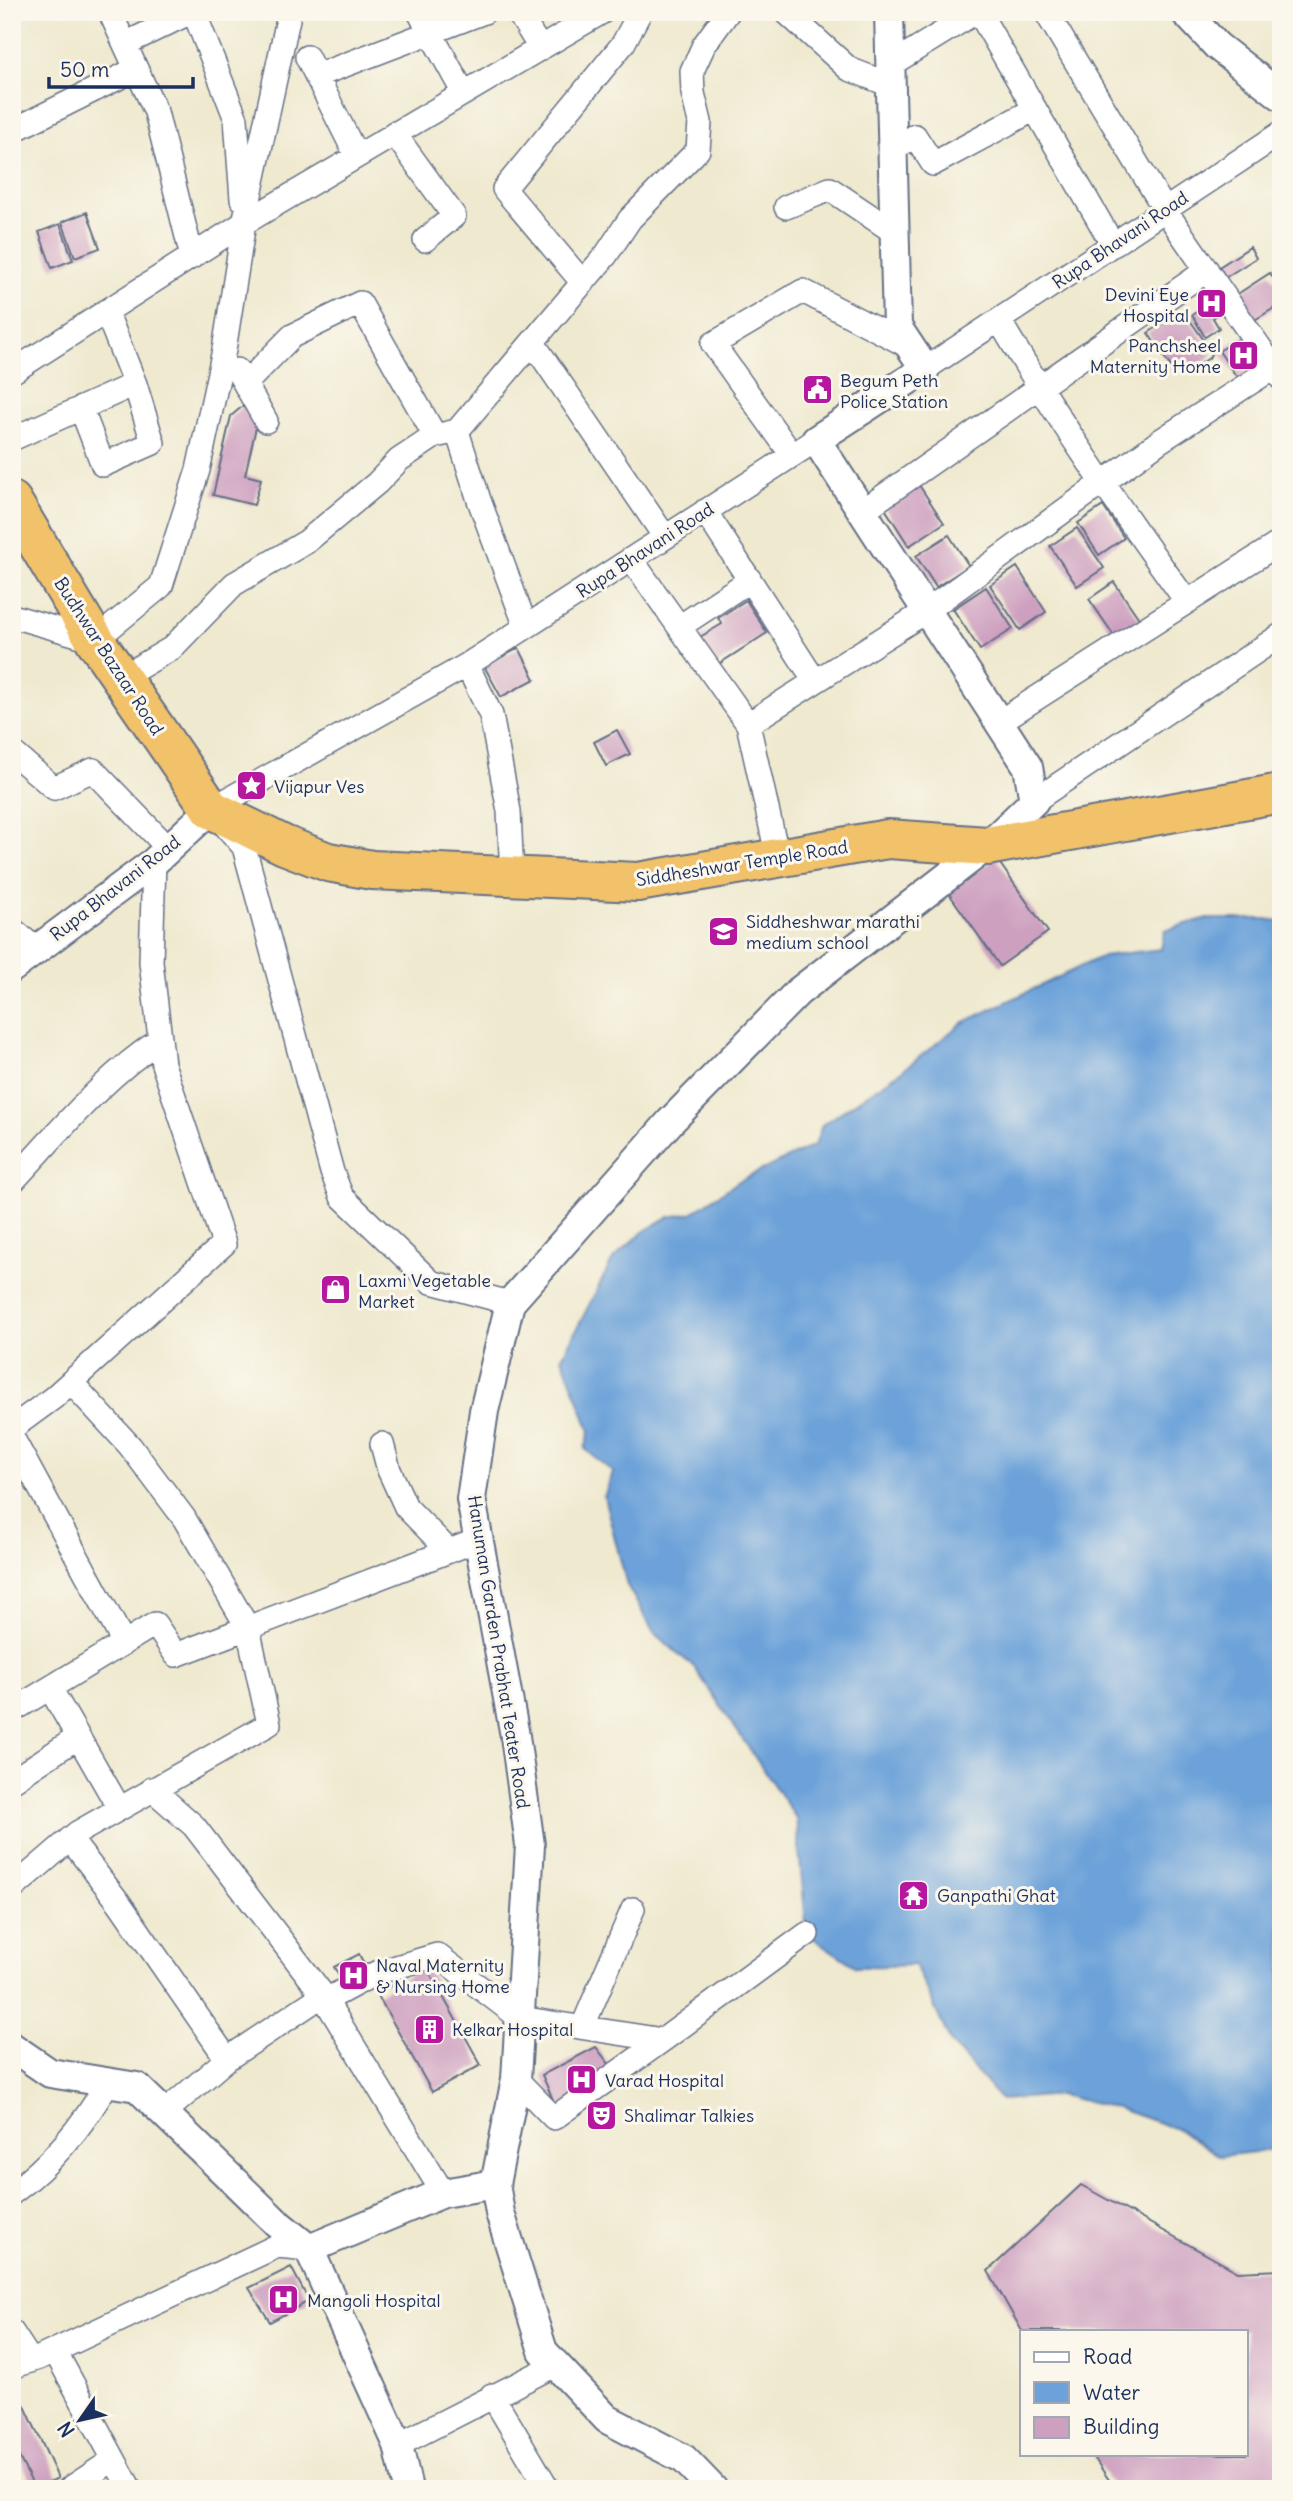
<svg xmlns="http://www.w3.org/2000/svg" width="1293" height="2501" font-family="Delius,sans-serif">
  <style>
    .water { fill: #6ca2d9; stroke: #44689c; stroke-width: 2 }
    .building { fill: #cea0c0 }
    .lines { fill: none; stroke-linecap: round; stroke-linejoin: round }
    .minor-casing { stroke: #657086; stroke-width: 26 }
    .tertiary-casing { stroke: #657086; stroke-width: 32 }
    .trunk-casing { stroke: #657086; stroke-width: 42 }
    .minor { stroke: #fff; stroke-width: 23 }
    .tertiary { stroke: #fff; stroke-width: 28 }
    .trunk { stroke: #f2c26a; stroke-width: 38 }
    .labels { text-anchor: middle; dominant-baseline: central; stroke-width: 6; stroke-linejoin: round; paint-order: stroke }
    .street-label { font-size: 18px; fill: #1b2f5e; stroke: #fbf7ec }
    .poi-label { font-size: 18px; fill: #1b2f5e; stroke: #fbf7ec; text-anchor: start }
  </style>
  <rect width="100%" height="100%" fill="#fbf7ec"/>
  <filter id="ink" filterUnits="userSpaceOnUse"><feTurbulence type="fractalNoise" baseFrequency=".0143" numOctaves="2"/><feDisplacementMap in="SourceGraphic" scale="14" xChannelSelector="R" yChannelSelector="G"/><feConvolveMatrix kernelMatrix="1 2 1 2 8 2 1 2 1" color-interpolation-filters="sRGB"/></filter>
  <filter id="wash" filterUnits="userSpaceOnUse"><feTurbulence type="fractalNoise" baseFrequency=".00686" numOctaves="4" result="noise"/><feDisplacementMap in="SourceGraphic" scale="28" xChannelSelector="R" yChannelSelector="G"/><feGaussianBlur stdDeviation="1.57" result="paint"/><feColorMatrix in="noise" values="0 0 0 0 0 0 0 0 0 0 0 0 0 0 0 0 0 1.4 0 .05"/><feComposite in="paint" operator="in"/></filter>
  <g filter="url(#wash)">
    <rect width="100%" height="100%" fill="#efe9cf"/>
    <path class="water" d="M1204 919H1266L1281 922V2149L1220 2156 1180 2130 1117 2108 1059 2095 1001 2100 951 2043 915 1965 856 1967 807 1934 796 1818 694 1667 654 1633 627 1585 604 1497 613 1472 585 1449 590 1431 562 1357 613 1259 643 1232 668 1217 692 1213 739 1181 815 1145 822 1125 902 1071 962 1023 1103 956 1161 949 1165 930Z"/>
    <g id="blocks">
      <path class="building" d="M87 212 100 248 75 257 62 222Z
        M60 224 73 260 52 268 39 232Z
        M1250 247 1256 258 1226 277 1219 267Z
        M1270 273 1281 290V304L1253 321 1236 295Z
        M1217 297 1225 308 1213 318 1219 328 1205 337 1192 315Z
        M1183 310 1212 352 1209 358 1188 372 1182 364 1173 370 1148 333Z
        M1245 335 1264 363 1239 380 1219 351Z
        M243 406 257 423 245 475 261 479 254 505 213 495 231 416Z
        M919 485 944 523 909 546 884 507Z
        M1103 506 1124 538 1099 555 1078 523Z
        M1077 528 1104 568 1077 586 1050 546Z
        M949 535 969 566 936 587 916 556Z
        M1017 567 1046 612 1020 630 990 585Z
        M1114 582 1140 620 1115 637 1089 599Z
        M986 587 1013 629 980 650 953 609Z
        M746 600 767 633 717 665 700 637 722 624 718 618Z
        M519 648 535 679 501 697 484 666Z
        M617 730 630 754 606 766 594 742Z
        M996 858 1048 932 1000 966 948 892Z
        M359 1954 370 1976 346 1989 334 1967Z
        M426 1966 481 2065 432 2092 377 1994Z
        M596 2047 616 2073 558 2111 542 2075Z
        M1081 2185 1238 2272 1281 2270V2489H1115L1099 2465 1092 2454H1246V2331H1022L988 2271Z
        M291 2267 309 2301 270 2322 249 2288Z
        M24 2404 58 2478 35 2489 12 2443V2410Z"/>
    </g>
  </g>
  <g filter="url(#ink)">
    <use href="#blocks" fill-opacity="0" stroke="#657086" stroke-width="2"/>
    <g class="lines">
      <defs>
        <path id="minor" d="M110 12 156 112 192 257
          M194 12 236 119 242 199
          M419 12 463 92
          M518 12 540 48
          M786 12 849 69 890 85
          M979 12 1113 245
          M1046 12 1165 210 1281 378
          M125 44 191 12
          M307 57 356 155
          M890 65 976 12
          M316 76 484 12
          M12 131 136 69
          M394 133 454 216 425 240
          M892 150 915 136 933 164 1035 109
          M786 207 830 189 894 232
          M583 283 504 189 623 44 640 12
          M106 311 135 384
          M999 320C1056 418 1121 510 1187 602
          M533 343 665 537
          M925 369 1281 133
          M237 370 266 421
          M12 372 244 223 602 12
          M246 383 292 336 360 303 435 436
          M457 431 479 500 526 627
          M12 439 135 384 153 443 103 465 81 408
          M792 455 713 344 803 291 912 348
          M705 511 815 681
          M861 512 1207 270
          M631 559 748 724 778 858
          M12 616 95 640 161 586 198 470 224 350 244 223 288 19 285 12
          M679 627 750 580
          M467 665 491 715 509 811 512 877
          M121 678 172 648 234 584 306 542 377 483 399 460 435 436 457 431 606 255 630 219 698 150 700 122 693 93 692 71 704 45 728 12
          M999 722 1281 542
          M748 724 925 612 1160 441 1281 363
          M12 752 54 788 93 770 168 848
          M1034 801 1281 635
          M12 929 37 950
          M12 1182C59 1132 103 1077 160 1040
          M510 1303 431 1282 342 1197 332 1172 244 847 211 809 467 665 816 440
          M12 1428 53 1398 224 1244 163 1064 151 962 154 862
          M12 1437 124 1643
          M382 1444 389 1470 406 1507 449 1551
          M50 1688 119 1808
          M12 1711 155 1624 176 1655 478 1540
          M12 1781 78 1737
          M152 1789 194 1826 320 1991 443 2193
          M70 1839 120 1904 227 2059
          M12 1889 77 1833 269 1724 248 1628 184 1518 130 1446 71 1382
          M326 2000 376 1973 437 1955 520 2018 663 2040 807 1934
          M583 2026 633 1909
          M516 2079 554 2118 663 2040
          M164 2113 227 2059 323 1995
          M12 2193C53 2163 83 2126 108 2082
          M12 2332 31 2361
          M55 2351 130 2489
          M12 2367 39 2358 277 2246 309 2249
          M492 2395 548 2489
          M398 2445 557 2364
          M69 2489 113 2460"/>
        <path id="tertiary" d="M1185 12 1217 46 1281 96
          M12 968 154 862 211 809
          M12 2047 50 2073 137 2087 276 2222 309 2249 398 2445 408 2489
          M309 2249 443 2193 495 2184
          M713 2489 684 2459 607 2419 543 2351 500 2213 495 2184 516 2079 530 1845 515 1736 471 1499 484 1411 510 1303 670 1122 798 992 987 846 1034 801 1028 767 816 440 925 369 897 327 889 12"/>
        <path id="trunk" d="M12 501 95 640 211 809 284 845 328 862 372 870 638 882 888 839 987 846 1281 793"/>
      </defs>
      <use href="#minor" class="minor-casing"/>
      <use href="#tertiary" class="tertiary-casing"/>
      <use href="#trunk" class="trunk-casing"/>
      <use href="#minor" class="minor"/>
      <use href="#tertiary" class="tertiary"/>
      <use href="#trunk" class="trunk"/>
    </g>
  </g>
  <defs>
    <symbol id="hospital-square" viewBox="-11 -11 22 22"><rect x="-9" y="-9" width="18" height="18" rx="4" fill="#b5179e" stroke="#fbf7ec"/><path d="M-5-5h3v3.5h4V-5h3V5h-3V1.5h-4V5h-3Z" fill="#fff"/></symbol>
    <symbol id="civic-square" viewBox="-11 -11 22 22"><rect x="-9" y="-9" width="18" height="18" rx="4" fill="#b5179e" stroke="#fbf7ec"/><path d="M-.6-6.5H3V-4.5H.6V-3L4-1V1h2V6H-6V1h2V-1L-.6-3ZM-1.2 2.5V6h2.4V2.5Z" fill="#fff"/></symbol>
    <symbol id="sight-square" viewBox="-11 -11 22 22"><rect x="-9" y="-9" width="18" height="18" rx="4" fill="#b5179e" stroke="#fbf7ec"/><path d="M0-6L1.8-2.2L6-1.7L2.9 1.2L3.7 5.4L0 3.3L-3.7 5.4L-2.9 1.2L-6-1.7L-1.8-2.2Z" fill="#fff"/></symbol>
    <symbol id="school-square" viewBox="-11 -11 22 22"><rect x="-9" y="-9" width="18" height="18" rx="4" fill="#b5179e" stroke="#fbf7ec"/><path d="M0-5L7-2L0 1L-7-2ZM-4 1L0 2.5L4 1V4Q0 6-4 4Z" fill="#fff"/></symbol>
    <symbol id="shop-square" viewBox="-11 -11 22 22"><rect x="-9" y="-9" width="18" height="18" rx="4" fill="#b5179e" stroke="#fbf7ec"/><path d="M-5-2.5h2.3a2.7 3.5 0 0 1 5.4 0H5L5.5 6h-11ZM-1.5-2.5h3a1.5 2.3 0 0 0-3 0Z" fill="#fff"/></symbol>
    <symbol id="temple-square" viewBox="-11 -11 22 22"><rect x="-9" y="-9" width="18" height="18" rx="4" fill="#b5179e" stroke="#fbf7ec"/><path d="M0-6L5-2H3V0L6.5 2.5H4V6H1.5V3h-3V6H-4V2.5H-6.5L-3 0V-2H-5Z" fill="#fff"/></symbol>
    <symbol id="building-square" viewBox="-11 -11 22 22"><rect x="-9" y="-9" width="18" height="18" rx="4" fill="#b5179e" stroke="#fbf7ec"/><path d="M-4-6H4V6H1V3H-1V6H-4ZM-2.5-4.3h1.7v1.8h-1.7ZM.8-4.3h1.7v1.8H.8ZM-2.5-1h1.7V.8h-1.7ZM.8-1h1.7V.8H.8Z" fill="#fff"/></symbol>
    <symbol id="theatre-square" viewBox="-11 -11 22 22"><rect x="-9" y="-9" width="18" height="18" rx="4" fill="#b5179e" stroke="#fbf7ec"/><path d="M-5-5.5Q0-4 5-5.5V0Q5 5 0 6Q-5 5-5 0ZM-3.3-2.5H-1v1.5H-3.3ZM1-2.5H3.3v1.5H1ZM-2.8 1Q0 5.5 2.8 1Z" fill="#fff"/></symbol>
  </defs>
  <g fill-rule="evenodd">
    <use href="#hospital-square" x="1194" y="286" width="35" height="35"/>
    <use href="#hospital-square" x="1226" y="338" width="35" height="35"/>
    <use href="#civic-square" x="800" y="372" width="35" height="35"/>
    <use href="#sight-square" x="234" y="768" width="35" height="35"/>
    <use href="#school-square" x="706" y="914" width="35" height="35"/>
    <use href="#shop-square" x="318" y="1272" width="35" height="35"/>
    <use href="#temple-square" x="896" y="1878" width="35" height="35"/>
    <use href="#hospital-square" x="336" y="1958" width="35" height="35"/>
    <use href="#building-square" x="412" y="2012" width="35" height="35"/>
    <use href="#hospital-square" x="564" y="2062" width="35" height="35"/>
    <use href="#theatre-square" x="584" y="2098" width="35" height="35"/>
    <use href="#hospital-square" x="266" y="2282" width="35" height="35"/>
  </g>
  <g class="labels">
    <g class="street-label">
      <text transform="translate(1120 240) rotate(-34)">Rupa Bhavani Road</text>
      <text transform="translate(645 550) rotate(-33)">Rupa Bhavani Road</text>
      <text transform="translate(109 656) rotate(57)">Budhwar Bazaar Road</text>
      <text transform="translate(742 863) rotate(-9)">Siddheshwar Temple Road</text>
      <text transform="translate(115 888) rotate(-38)">Rupa Bhavani Road</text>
      <text transform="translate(499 1652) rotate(81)">Hanuman Garden Prabhat Teater Road</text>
    </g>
    <g class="poi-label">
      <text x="1189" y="294" text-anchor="end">Devini Eye<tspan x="1189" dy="21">Hospital</tspan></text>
      <text x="1221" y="345" text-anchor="end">Panchsheel<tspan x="1221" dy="21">Maternity Home</tspan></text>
      <text x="840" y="380">Begum Peth<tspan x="840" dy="21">Police Station</tspan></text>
      <text x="274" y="786">Vijapur Ves</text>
      <text x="746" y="921">Siddheshwar marathi<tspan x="746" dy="21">medium school</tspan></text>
      <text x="358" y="1280">Laxmi Vegetable<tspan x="358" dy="21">Market</tspan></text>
      <text x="937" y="1895">Ganpathi Ghat</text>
      <text x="376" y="1965">Naval Maternity<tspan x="376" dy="21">&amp; Nursing Home</tspan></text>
      <text x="452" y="2029">Kelkar Hospital</text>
      <text x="605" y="2080">Varad Hospital</text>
      <text x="624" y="2115">Shalimar Talkies</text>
      <text x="307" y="2300">Mangoli Hospital</text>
    </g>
  </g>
  <rect width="1293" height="2501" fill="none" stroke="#fbf7ec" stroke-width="42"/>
  <rect x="1020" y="2330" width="228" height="126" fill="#fbf7ec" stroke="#a1a7b3" stroke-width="2"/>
  <rect x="1034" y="2352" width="35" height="10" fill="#ffffff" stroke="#a1a7b3" stroke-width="2"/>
  <text x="1083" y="2364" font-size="21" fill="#1b2f5e">Road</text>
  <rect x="1034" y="2382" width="35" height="21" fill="#6ca2d9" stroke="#a1a7b3" stroke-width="2"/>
  <text x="1083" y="2400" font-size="21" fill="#1b2f5e">Water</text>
  <rect x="1034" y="2417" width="35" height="21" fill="#cea0c0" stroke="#a1a7b3" stroke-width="2"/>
  <text x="1083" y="2434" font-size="21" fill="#1b2f5e">Building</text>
  <g transform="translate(80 2420) rotate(236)" stroke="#fbf7ec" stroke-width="5" paint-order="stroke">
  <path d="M0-5L12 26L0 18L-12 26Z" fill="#1b2f5e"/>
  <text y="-10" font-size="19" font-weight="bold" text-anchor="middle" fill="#1b2f5e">N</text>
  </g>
  <path d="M49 77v10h144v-10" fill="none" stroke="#1b2f5e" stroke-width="3.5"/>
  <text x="60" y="77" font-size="21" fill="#1b2f5e" stroke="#fbf7ec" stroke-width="5" paint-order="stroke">50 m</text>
</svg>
